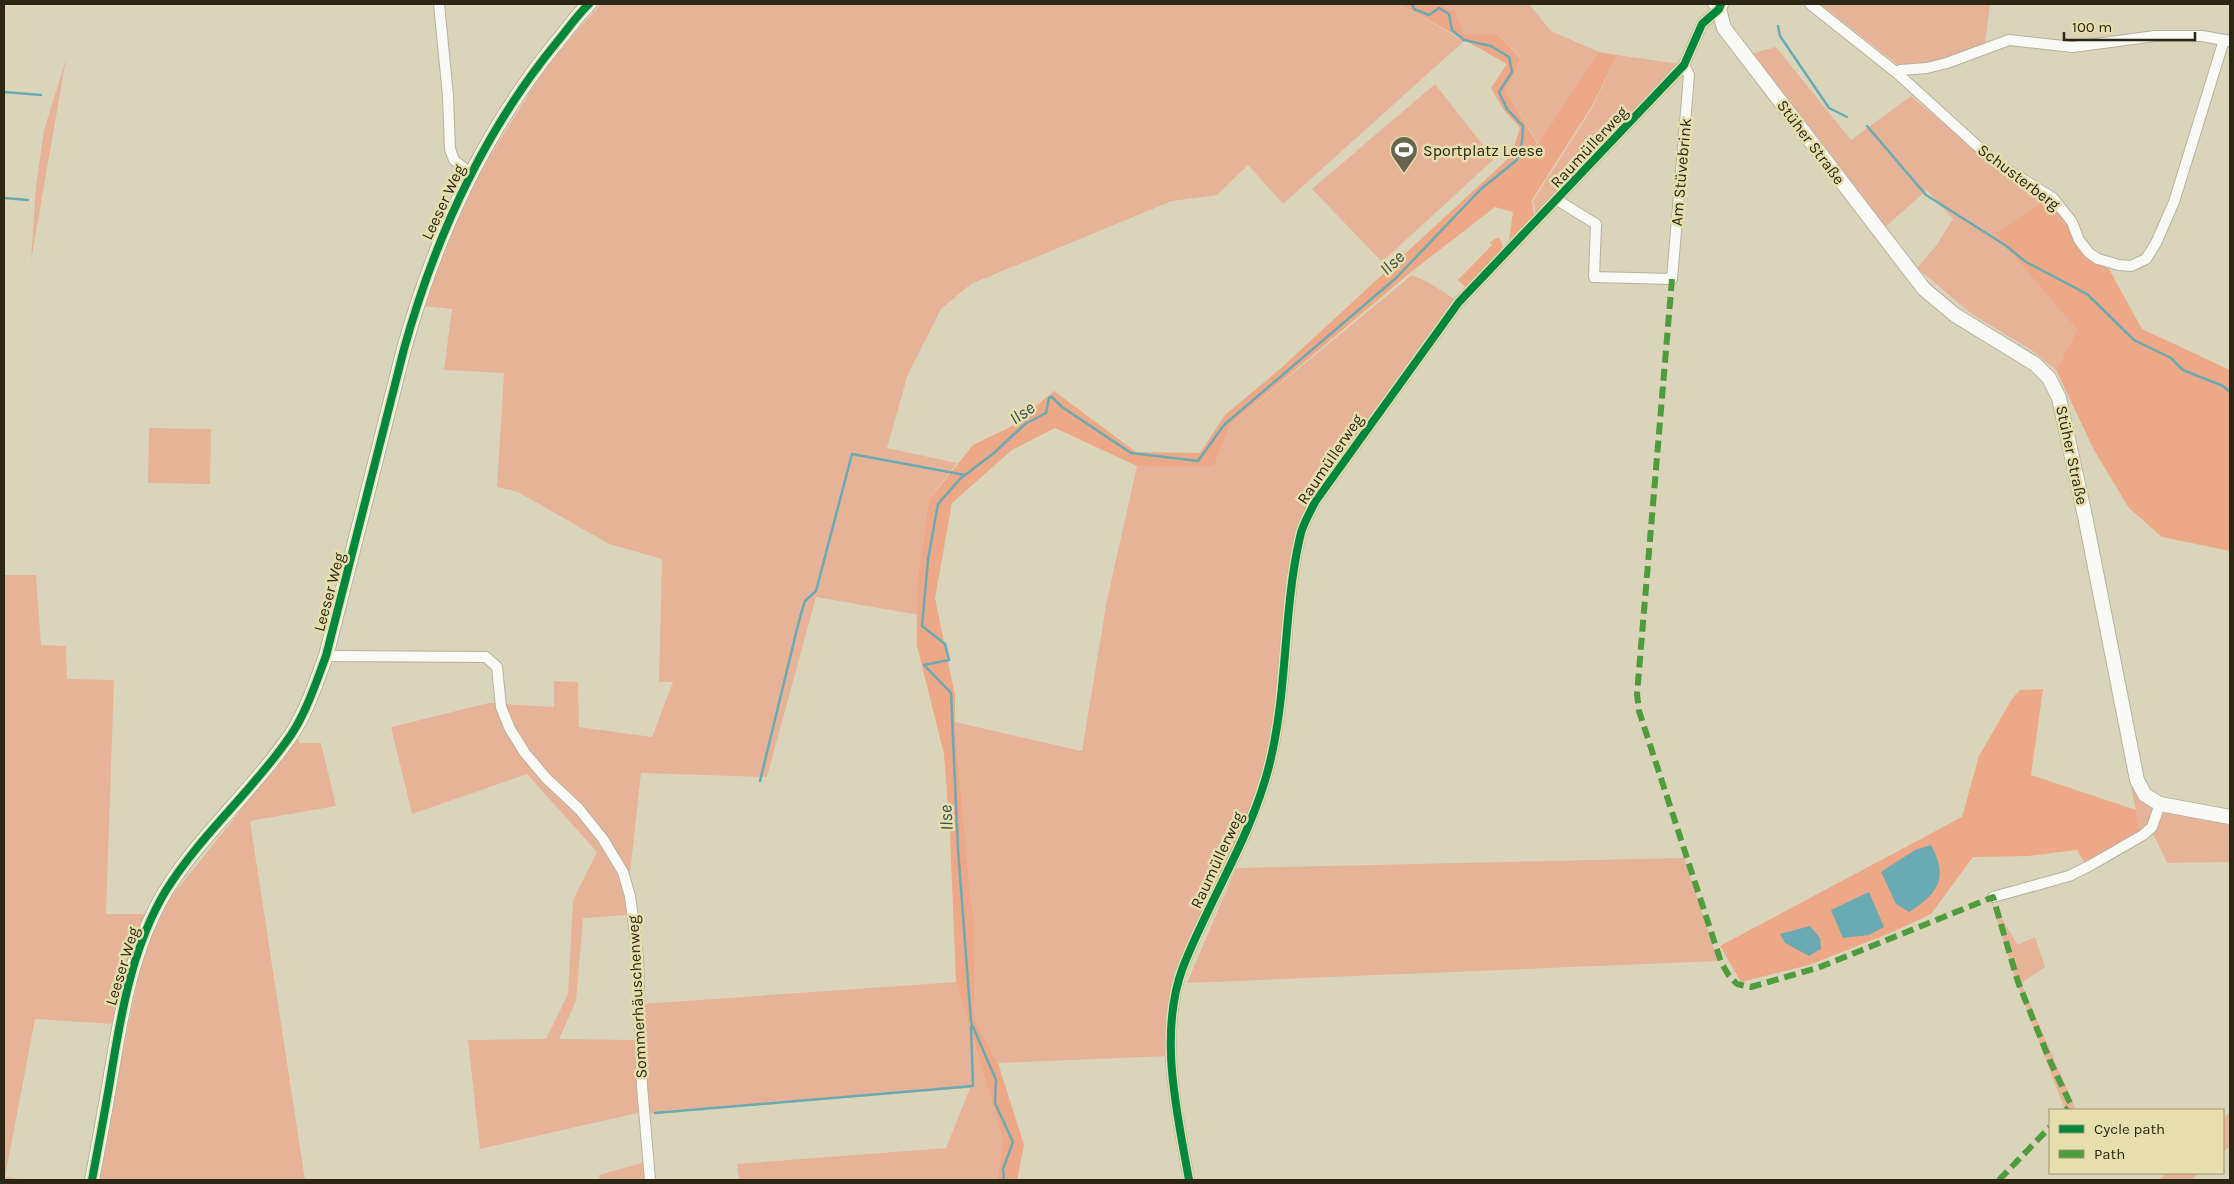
<svg xmlns="http://www.w3.org/2000/svg" width="2234" height="1184" font-family="Karla,sans-serif">
  <style>
    .green { fill: #e7b398 }
    .forest { fill: #eda887 }
    .water { fill: #69aab3 }
    .lines { fill: none; stroke-linecap: round; stroke-linejoin: round }
    .stream { stroke: #69aab3; stroke-width: 2.5 }
    .street-casing { stroke: #b5b29d; stroke-width: 12 }
    .secondary-casing { stroke: #b5b29d; stroke-width: 16 }
    .street { stroke: #f9f9f5; stroke-width: 10 }
    .secondary { stroke: #f9f9f5; stroke-width: 14 }
    .quiet { stroke: #4f9c3d; stroke-width: 6; stroke-dasharray: 12 6; stroke-linecap: butt }
    .cycleway-casing { stroke: #e7dead; stroke-width: 11 }
    .cycleway { stroke: #00873e; stroke-width: 8 }
    .labels { text-anchor: middle; dominant-baseline: central; stroke-width: 5; stroke-linejoin: round; paint-order: stroke }
    .street-label { font-size: 16px; fill: #2b2714; stroke: #e7dead }
    .poi-label { font-size: 16px; fill: #2b2714; stroke: #e7dead; text-anchor: start }
    .water-label { font-size: 18px; font-style: italic; fill: #314d56; stroke: #e7dead }
  </style>
  <rect width="100%" height="100%" fill="#dad5ba"/>
  <path class="green" d="M601 4H1400L1464 41 1283 204 1248 165 1217 195 1172 201 971 284 941 309 908 374 887 448 957 463 929 500 917 583 919 615 816 597 767 777 641 773 630 873 629 915 583 918 576 1001 559 1039 636 1040 642 1112 480 1149 468 1040 546 1039 568 994 573 900 597 852 527 774 412 814 391 727 489 703 554 707V681L578 682 579 727 652 737 673 682H659L662 559 609 544 518 492 497 487 504 373 444 370 452 309 422 306 433 273 480 172 549 62Z
    M1425 4H1529L1551 31 1599 52 1539 145 1506 91 1520 57 1497 34H1464L1437 5Z
    M1820 4H1990L1985 44C1953 56 1932 67 1897 64Z
    M1776 47 1851 140 1911 96 1993 165 2047 199 1996 233 2077 330 2056 370 2030 349 1973 315 1917 268 1936 246 1953 219 1927 190 1884 228 1822 142 1750 54Z
    M1617 55 1680 64 1536 214 1533 201 1592 108Z
    M66 59 31 261 36 186 44 130Z
    M1435 84 1494 159 1382 262 1312 189Z
    M1412 275 1428 282 1456 300 1312 500 1285 627 1267 759 1261 786 1180 967 1170 1056 998 1063 974 1019V920L970 894 955 722 1082 751 1107 600 1137 466H1214L1230 425Z
    M149 428 211 429 210 484 148 483Z
    M4 575H36L41 645 66 646 67 679 114 680 106 914H148L113 1024 35 1019 5 1177 25 1180H4Z
    M296 736 300 743H321L336 806 250 821 305 1180H97L142 958 166 903 233 820Z
    M2131 787 2150 806 2201 820 2230 824V862L2167 863 2153 833 2141 835Z
    M1684 858 1718 961 1187 983 1236 868Z
    M1991 901 2018 945 2035 937 2045 967 2021 983 2076 1110H2065L2017 984Z
    M956 982 1003 1140 997 1180H739L737 1164 946 1148 970 1088 647 1114 642 1004Z
    M2230 1112V1146L2223 1152V1119Z
    M645 1162 647 1180H600L599 1175Z
    M2166 1173H2199L2191 1180H2159Z"/>
  <path class="forest" d="M1400 4 1437 5 1454 11 1464 34H1497L1520 58 1506 91 1538 145 1599 52 1617 55 1592 106 1532 200 1534 217 1509 240 1513 212 1495 207 1411 272 1230 425 1214 466H1137L1055 428 1012 450 952 503 935 598 955 695V722L970 894 974 920V1019L998 1063 1024 1145 1017 1180H997L1003 1140 956 982 950 835 944 754 917 646V583L929 500 973 445 1012 426 1054 391 1136 452 1200 453 1225 415 1280 369 1511 156 1520 128 1503 109 1491 88 1507 64Z
    M2047 199 2059 210 2096 263 2109 269 2142 329 2230 370V551L2162 537 2129 508 2094 450 2056 370 2077 330 1995 233Z
    M1499 237 1502 243V249L1466 288 1458 280 1492 245 1490 242Z
    M2043 689 2031 775 2136 810 2141 835 2086 865 2077 850 2028 856 1973 857 1931 914 1895 931 1809 965 1741 982 1720 946 1962 817 1979 756 2012 699 2020 690Z"/>
  <path class="water" d="M1931 845C1949 878 1938 894 1909 912L1896 904 1881 872 1915 850Z
    M1869 892 1884 927 1869 935 1843 938 1831 910Z
    M1810 926 1820 938 1821 949 1809 956 1785 943 1780 934Z"/>
  <g class="lines">
    <path class="stream" d="M1778 26 1780 36 1829 108 1847 117
      M4 92 41 95
      M1867 126 1926 195 2005 245 2026 262 2087 294 2134 340 2171 358 2183 370 2223 386 2230 392
      M4 198 28 200
      M760 781 800 617 805 601 816 591 852 454 965 475
      M655 1113 973 1086 971 1027
      M1004 1180 1003 1169 1013 1142 995 1103 996 1080 971 1022 958 849 951 693 924 665 949 660 945 644 922 626 928 560 938 504 961 478 994 453 1025 424 1046 413 1049 398 1052 397 1062 407 1131 453 1198 461 1224 425 1396 278 1481 189 1517 160 1522 142 1523 126 1507 109 1499 92 1512 72 1509 57 1491 46 1464 40 1452 30 1449 14 1439 8 1429 15 1414 9 1412 4"/>
    <defs>
      <path id="street" d="M439 4 448 96 450 149 454 160 471 174
        M1810 4 1897 73 1995 162 2053 198 2072 222 2079 240 2089 253 2098 259 2119 265 2131 266 2146 259 2156 243 2174 202 2224 40
        M1897 73 1900 70 1927 68 1947 63 2009 40 2073 47 2155 36H2202L2230 41
        M1557 200 1596 224 1594 277 1672 279 1689 75 1684 65
        M326 656 486 657 497 667 501 707 510 729 525 753 546 778 579 809 603 839 623 872 630 896 638 957 642 1086 650 1180
        M1993 897 2069 876 2091 865 2143 835 2152 827 2160 804
        M1189 1180C1177 1112 1158 1034 1183 967 1210 898 1253 834 1270 762 1288 688 1283 610 1300 537 1302 525 1310 513 1315 502L1459 302 1684 65 1702 24 1719 9 1713 4"/>
      <path id="secondary" d="M1721 4 1719 9 1724 28 1924 289 1955 315 2035 364 2049 378 2059 398 2085 516 2137 780 2145 795 2160 804 2230 817
        M92 1180C99 1143 106 1106 112 1069 122 1008 133 946 165 892 199 837 249 794 286 742 305 717 315 685 326 656L404 349C435 238 484 131 557 42 568 29 577 15 589 4"/>
    </defs>
    <use href="#street" class="street-casing"/>
    <use href="#secondary" class="secondary-casing"/>
    <use href="#street" class="street"/>
    <use href="#secondary" class="secondary"/>
    <path class="quiet" d="M1672 279 1637 694 1639 711 1721 962 1729 976 1737 984 1751 987 1820 967 1993 897 2018 982 2050 1061 2071 1105 2066 1110
      M1999 1180 2050 1127"/>
    <defs>
      <path id="cycleway" d="M92 1180C99 1143 106 1106 112 1069 122 1008 133 946 165 892 199 837 249 794 286 742 305 717 315 685 326 656L404 349C435 238 484 131 557 42 568 29 577 15 589 4
        M1189 1180C1177 1112 1158 1034 1183 967 1210 898 1253 834 1270 762 1288 688 1283 610 1300 537 1302 525 1310 513 1315 502L1459 302 1684 65 1702 24 1719 9 1721 4"/>
    </defs>
    <use href="#cycleway" class="cycleway-casing"/>
    <use href="#cycleway" class="cycleway"/>
  </g>
  <defs>
    <symbol id="stadium-pin" viewBox="-11 -11 22 30"><path d="M0 17L-7.5 6A9.5 9.5 0 1 1 7.5 6Z" fill="#68644e" stroke="#e7dead"/><path d="M0-5a6.5 5 0 1 0 0 10a6.5 5 0 1 0 0-10ZM-3.5-1.8h7v3.6h-7Z" fill="#fff"/></symbol>
  </defs>
  <g fill-rule="evenodd">
    <use href="#stadium-pin" x="1388" y="134" width="32" height="43"/>
  </g>
  <g class="labels">
    <g class="street-label">
      <text transform="translate(1811 142) rotate(53)">Stüher Straße</text>
      <text transform="translate(1589 147) rotate(-47)">Raumüllerweg</text>
      <text transform="translate(1681 172) rotate(-85)">Am Stüvebrink</text>
      <text transform="translate(2019 177) rotate(37)">Schusterberg</text>
      <text transform="translate(443 202) rotate(-65)">Leeser Weg</text>
      <text transform="translate(2072 455) rotate(78)">Stüher Straße</text>
      <text transform="translate(1330 459) rotate(-56)">Raumüllerweg</text>
      <text transform="translate(329 592) rotate(-75)">Leeser Weg</text>
      <text transform="translate(1217 860) rotate(-65)">Raumüllerweg</text>
      <text transform="translate(122 966) rotate(-73)">Leeser Weg</text>
      <text transform="translate(637 997) rotate(-93)">Sommerhäuschenweg</text>
    </g>
    <g class="poi-label">
      <text x="1423" y="150">Sportplatz Leese</text>
    </g>
    <g class="water-label">
      <text transform="translate(1392 263) rotate(-44)">Ilse</text>
      <text transform="translate(1022 413) rotate(-35)">Ilse</text>
      <text transform="translate(946 818) rotate(-93)">Ilse</text>
    </g>
  </g>
  <rect width="2234" height="1184" fill="none" stroke="#2b2714" stroke-width="10"/>
  <rect x="2049" y="1109" width="175" height="65" fill="#e7dead" stroke="#9c9570"/>
  <rect x="2059" y="1125" width="25" height="8" fill="#00873e" stroke="#9c9570"/>
  <text x="2094" y="1134" font-size="15" fill="#2b2714">Cycle path</text>
  <rect x="2059" y="1150" width="25" height="8" fill="#4f9c3d" stroke="#9c9570"/>
  <text x="2094" y="1159" font-size="15" fill="#2b2714">Path</text>
  <path d="M2064 32v8h131v-8" fill="none" stroke="#2b2714" stroke-width="2.5"/>
  <text x="2072" y="32" font-size="15" fill="#2b2714" stroke="#e7dead" stroke-width="4" paint-order="stroke">100 m</text>
</svg>
